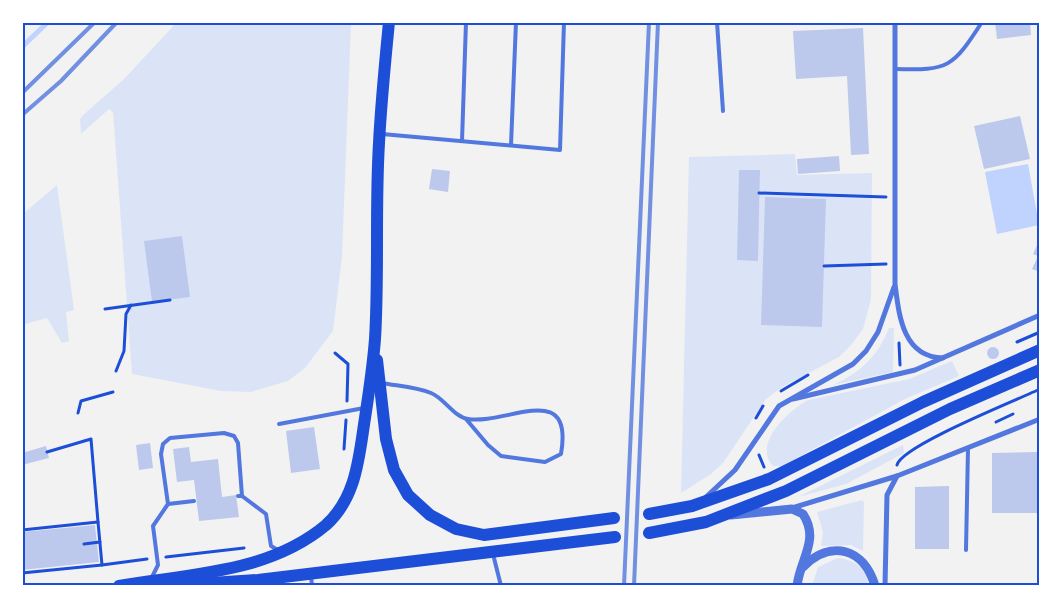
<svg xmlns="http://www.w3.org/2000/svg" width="1062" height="608" viewBox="0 0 1062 608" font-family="Commissioner,sans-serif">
<rect width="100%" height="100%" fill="#f2f2f2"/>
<!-- green -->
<g fill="#dbe4f7">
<polygon points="176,23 351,23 342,257 333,331 305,368 288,381 251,392 221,391 132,374 113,112 109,109 81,134 80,119 83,115 124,79"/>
<polygon points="795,154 797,175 872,173 871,299 863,329 852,344 839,357 782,387 766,399 723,463 711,474 681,493 689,157"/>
<polygon points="57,185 74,310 66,312 69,341 62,343 47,318 22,325 23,214"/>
<path d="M 889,328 L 894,328 L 893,372 L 833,385 C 861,372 878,356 889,328 Z"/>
<path d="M 952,361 L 959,376 L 905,399 L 782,466 L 773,466 C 752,444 789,410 808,400 L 909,379 Z"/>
<polygon points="903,445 904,453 846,484 798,497"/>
<polygon points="862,500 864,502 863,551 851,545 821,546 823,532 817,512"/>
<path d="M 838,558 C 854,560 867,568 868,585 L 812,586 L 818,567 Z"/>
</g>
<!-- water -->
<polygon fill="#bfd3fe" points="1028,164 1039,225 997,234 985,172"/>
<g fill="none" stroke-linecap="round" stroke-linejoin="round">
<!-- stream -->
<polyline stroke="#bfd3fe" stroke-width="5" points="22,47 48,22"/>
</g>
<!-- building -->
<g fill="#bdc9ec">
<polygon points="995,22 1030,22 1031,35 997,39"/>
<polygon points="863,28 869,154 851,155 847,76 796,79 793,31"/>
<polygon points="1020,116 1030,159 984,169 974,126"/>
<polygon points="839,156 840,171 798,174 797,159"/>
<polygon points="432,169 450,171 448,192 429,189"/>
<polygon points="739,170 760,170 758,261 737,260"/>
<polygon points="765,197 826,199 822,327 761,325"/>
<polygon points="182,236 190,297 152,302 144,241"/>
<polygon points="1040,239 1040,272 1032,269 1038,256 1033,254"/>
<circle cx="993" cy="353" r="6"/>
<polygon points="314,427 320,469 291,473 286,431"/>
<polygon points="150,443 153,468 139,470 136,445"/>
<polygon points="46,446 49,458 22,465 22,453"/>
<polygon points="189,447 191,462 218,459 222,497 236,495 239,517 199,521 194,480 177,482 173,449"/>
<polygon points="1037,452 1038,513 992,513 992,453"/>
<polygon points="949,486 949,549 915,549 915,487"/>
<polygon points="95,525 99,562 22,570 22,532"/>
</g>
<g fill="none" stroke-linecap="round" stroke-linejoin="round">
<!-- path -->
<g stroke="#1d4ed8" stroke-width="3">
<polyline points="759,193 886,197"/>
<polyline points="824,266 886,264"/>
<polyline points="105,309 170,300"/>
<polyline points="1017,342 1040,332"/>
<polyline points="899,343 900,365"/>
<polyline points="335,353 348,364 347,401"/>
<polyline points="116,371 124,351 126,314 131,305"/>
<polyline points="781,391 808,375"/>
<polyline points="78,413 81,401 113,392"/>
<polyline points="756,418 763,406"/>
<polyline points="996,422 1013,414"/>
<polyline points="344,449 346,420"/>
<polyline points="47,452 91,439 98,522"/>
<polyline points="759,455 764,467"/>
<path d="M 897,465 C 901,446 1017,400 1040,389"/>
<polyline points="22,530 98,522 102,565 22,573"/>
<polyline points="84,544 100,542"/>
<polyline points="166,557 244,548"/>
<polyline points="102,565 147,559"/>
</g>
<!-- service -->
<g stroke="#5277de" stroke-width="4">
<polyline points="717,22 723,111"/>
<path d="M 895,69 C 949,71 953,67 982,22"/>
<polyline points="382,134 560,150 564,22"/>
<polyline points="462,141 466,22"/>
<polyline points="511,145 516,22"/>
<path d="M 382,383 C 398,386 416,387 431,393 C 444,398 454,417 468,419 C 507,425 574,379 561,454 L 545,462 L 501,456 L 488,445 L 466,419"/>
<polyline points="279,424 364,408"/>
<polyline points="238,496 242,496 266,514 271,546 278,550"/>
<polyline points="168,504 161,454 163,444 170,438 224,433 234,436 238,443 242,496"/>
<polyline points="966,550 968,448"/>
<polyline points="493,554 501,586"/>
<polyline points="311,576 312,586"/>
<polyline points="152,577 158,565 153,526 168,504 194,501"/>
</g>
<!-- minor -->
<g stroke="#5277de" stroke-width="5">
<path d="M 895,22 L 895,284 C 899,316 903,357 943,358"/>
<polyline points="793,399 915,370 1040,315"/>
<polyline points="706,497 735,470 779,406 853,364 866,351 878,332 894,287"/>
<polyline points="792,508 897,476 1040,419"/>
<polyline points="885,586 887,495 897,476"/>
</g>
<!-- tertiary -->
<g stroke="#5277de" stroke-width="9">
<path d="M 731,515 L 792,509 L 803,514 C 820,540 800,559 797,586"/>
<path d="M 803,567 C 831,539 864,548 875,586"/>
</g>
<!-- primary -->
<g stroke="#1d4ed8" stroke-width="12">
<polyline points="377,360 386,439 394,470 408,495 430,515 456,529 484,535 614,518"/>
<polyline points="649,514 692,506 769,479 923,402 1040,350"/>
<polyline points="649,533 706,522 786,491 950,409 1040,370"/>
<path d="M 119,586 C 189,574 269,573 326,525 C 357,497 359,456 365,418 C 369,392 373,365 375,339 C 379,274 375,208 379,143 C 381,103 385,63 389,22"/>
<polyline points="166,586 258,580 615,537"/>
</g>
<!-- rail -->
<g stroke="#7290e2" stroke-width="4">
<polyline points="22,93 95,22"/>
<polyline points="22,115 61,81 117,22"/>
<polyline points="624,586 649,22"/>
<polyline points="634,586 658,22"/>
</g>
</g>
<!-- border -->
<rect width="1062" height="608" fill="none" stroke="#ffffff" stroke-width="48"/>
<rect x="24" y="24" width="1014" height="560" fill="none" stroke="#1d4ed8" stroke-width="2"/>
</svg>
